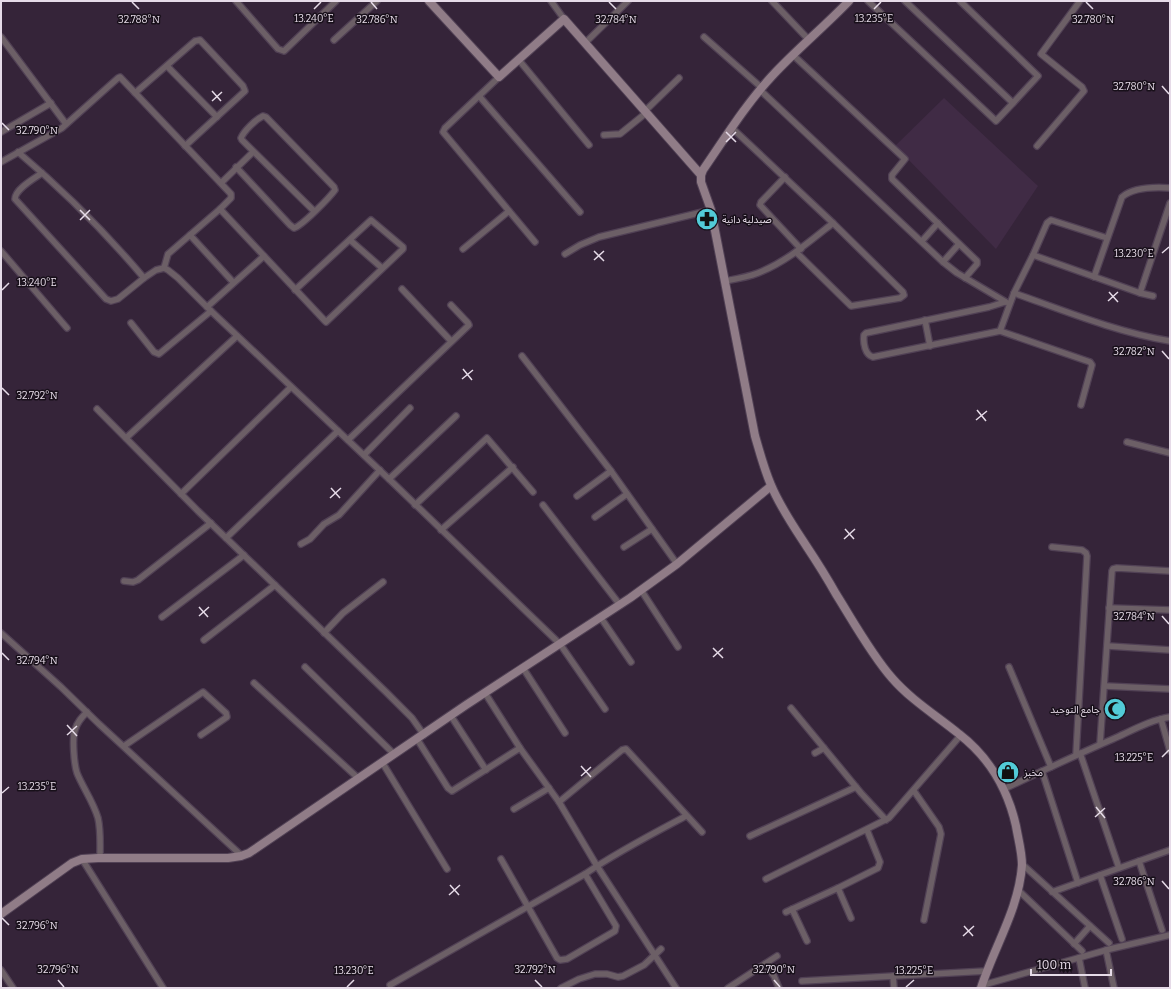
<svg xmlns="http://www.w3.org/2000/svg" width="1171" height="989" viewBox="0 0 1171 989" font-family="Bitter,'Noto Sans Arabic',serif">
<rect width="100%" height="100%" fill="#352439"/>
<!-- built -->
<polygon fill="#402b45" points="944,98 1038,186 996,249 895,146"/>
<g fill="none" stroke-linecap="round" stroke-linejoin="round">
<!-- street casing -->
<g stroke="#514155" stroke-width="8">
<g id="street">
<polyline points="236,1 278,49 284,51 336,1"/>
<polyline points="551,1 564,19"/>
<polyline points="772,1 809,40"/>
<polyline points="868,1 996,121 1013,103 905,1"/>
<polyline points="960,1 1038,76 1013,103"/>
<polyline points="1,37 66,124"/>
<polyline points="704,37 762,88"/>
<polyline points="334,40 377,1"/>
<polyline points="585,43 628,1"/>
<polyline points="793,55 905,159 892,175 892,179 977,261 977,264 965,278"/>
<polyline points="518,59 589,145"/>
<polyline points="167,66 217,117"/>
<polyline points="499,77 445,128 443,132 535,242"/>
<polyline points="760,90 943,262 957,273 1006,302"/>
<polyline points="135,93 195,41 200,40 243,86 245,91 185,146"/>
<polyline points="479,96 580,212"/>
<polyline points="645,111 679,78"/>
<polyline points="732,128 833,223"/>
<polyline points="1,132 51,103"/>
<polyline points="604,135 620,134 646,113"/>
<polyline points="1037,146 1084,91 1082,87 1041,54 1080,1"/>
<path d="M 18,152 C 63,190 106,233 144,278 L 156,270 L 164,268 L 168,270 L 178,278 L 211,311 L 389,479 L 560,644 L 605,709"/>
<polyline points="1,162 62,128 118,78 120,77 231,194 231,198 220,209"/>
<path d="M 236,167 L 290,225 L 294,228 C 302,226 330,197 335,190 L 334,187 L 266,117 L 263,116 C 255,120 244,131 241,138 L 242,140 L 314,211"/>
<path d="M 42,173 C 35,178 15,189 15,199 L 106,299 L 111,301 L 118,299 L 144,278"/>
<polyline points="785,177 761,202 760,205 801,249"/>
<polyline points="221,183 253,152"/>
<polyline points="190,235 233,282"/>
<polyline points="350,240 382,268"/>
<polyline points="922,241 938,223"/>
<polyline points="463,249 509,211"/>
<polyline points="1,251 67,328"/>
<polyline points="565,254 580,245 599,237 711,210"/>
<polyline points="1033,255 1047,223 1051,220 1107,238"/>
<polyline points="264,256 325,321 326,322 403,249 403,247 371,220 295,290"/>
<polyline points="943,262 959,244"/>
<polyline points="164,268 168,254 220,209 264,256 207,307"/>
<path d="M 1094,277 L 1122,197 C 1134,187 1155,187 1170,188"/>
<path d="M 725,281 C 736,279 748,277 758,273 C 786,262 809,242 833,223 L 903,292 L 904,295 L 900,298 L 851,306 L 796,252"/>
<polyline points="402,289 451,341"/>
<path d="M 1014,293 C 1065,311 1116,332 1170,341"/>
<polyline points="1140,293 1170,203"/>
<path d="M 1005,302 L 989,307 L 866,333 L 864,335 C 863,343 865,355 873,357 L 1000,331 L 1014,293 L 1033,255 L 1140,293 L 1153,296"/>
<polyline points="925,320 930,346"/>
<polyline points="131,323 154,352 159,354 211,311"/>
<polyline points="1000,331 1090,362 1092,365 1081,405"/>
<polyline points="522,356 611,471 677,564"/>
<polyline points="97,409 198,511 386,692 412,718 424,735"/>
<polyline points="126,438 237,336"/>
<polyline points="348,440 469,325 468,323 451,305"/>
<polyline points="1127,442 1170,453"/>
<polyline points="364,455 410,408"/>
<polyline points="389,479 456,416"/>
<polyline points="181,494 291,387"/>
<polyline points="577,496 611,471"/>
<polyline points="415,505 487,438 533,492"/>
<polyline points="543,505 620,605"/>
<polyline points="595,517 627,494"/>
<polyline points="441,530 513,467"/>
<polyline points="226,538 338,431"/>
<polyline points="301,544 310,539 324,524 339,515 380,470"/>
<polyline points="624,547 652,529"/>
<polyline points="1052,547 1082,550 1086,553 1087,556 1076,755"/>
<polyline points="124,581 133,582 138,580 211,523"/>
<polyline points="641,590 678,647"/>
<polyline points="1109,608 1170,610"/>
<polyline points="162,617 244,555"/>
<polyline points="601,618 631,662"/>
<polyline points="1,633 61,687 99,724 242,856"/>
<polyline points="324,633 343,613 383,582"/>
<polyline points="204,640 275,585"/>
<polyline points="1108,646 1170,650"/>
<polyline points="305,667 394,754"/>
<polyline points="1009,667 1051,767"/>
<polyline points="523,668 565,733"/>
<polyline points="254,683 358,778"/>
<polyline points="1105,686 1170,689"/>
<polyline points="485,693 520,748 559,802 597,866 676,988"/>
<polyline points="791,708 861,793 886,820"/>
<path d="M 87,712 C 82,717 77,722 75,730 C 72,738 74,764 77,773 C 83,788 93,801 98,818 C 101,831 100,845 100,858"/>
<polyline points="451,716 486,770"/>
<polyline points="1161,719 1170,751"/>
<polyline points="417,739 448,788 452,791 520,748"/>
<polyline points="1100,744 1112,571 1113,569 1117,568 1170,571"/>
<polyline points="124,746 203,692 226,713 227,717 201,735"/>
<polyline points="815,753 824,748"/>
<polyline points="1080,753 1119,868"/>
<polyline points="382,762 447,869"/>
<polyline points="1042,771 1078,883"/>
<path d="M 1004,789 C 1040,772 1076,755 1113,739 C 1131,731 1150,720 1170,717"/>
<polyline points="914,791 939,827 941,834 924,920"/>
<polyline points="559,802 622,750 626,749 702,832"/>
<polyline points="514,809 549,788"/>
<polyline points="750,836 856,787"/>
<polyline points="82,859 163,988"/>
<polyline points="501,859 557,958 560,960 567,959 615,931 616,926 585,874"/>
<polyline points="1139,861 1162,930"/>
<polyline points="1022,864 1109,943"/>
<polyline points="1100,875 1122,939"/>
<polyline points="766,879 889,818 961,735"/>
<polyline points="838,888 851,918"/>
<polyline points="1018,890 1082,951"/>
<polyline points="1052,892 1170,850"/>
<polyline points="792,909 807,941"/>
<polyline points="786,912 838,888 878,868 880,862 867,830"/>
<polyline points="1074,944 1090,926"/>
<polyline points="1106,950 1114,988"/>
<polyline points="1079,958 1085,988"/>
<polyline points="765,964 774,976 779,988"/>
<polyline points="1,970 13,988"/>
<polyline points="893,976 894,988"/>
<polyline points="802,981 987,971"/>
<path d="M 390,985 L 585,874 C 617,852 652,834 686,816"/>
<polyline points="983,985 1110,949 1170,935"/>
<polyline points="561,988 579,979 595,974 607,974 618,977 623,976 644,965 661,949"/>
<polyline points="728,988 777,956"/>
</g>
</g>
<!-- secondary casing -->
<g stroke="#514155" stroke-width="10">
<g id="secondary">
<polyline points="429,1 499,77 564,19 701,175"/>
<path d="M 849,1 C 824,27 796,50 772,76 C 746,104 725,138 703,170 L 701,175 L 701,182 L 711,210 L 755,436 C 760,453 764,469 771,485 C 780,507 794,527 807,547 C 817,562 827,578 836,594 C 853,621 871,654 892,678 C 911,700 937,716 959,734 C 989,757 1008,790 1016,826 C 1018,838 1022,852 1022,865 C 1019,909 994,947 981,988"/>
<polyline points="1,914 72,863 82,859 98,858 228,858 241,856 249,853 466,705 630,598 677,564 771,486"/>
</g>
</g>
<!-- street -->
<use href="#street" stroke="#6c5f66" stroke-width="5.5"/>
<!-- secondary -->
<use href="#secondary" stroke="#907c87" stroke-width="8"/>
</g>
<!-- ticks -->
<path fill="none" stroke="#e6dbe8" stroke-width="1.5" d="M 132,2 L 139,9M 371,2 L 377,9M 609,2 L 616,9M 1086,2 L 1093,9M 314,9 L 321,2M 874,9 L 881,2M 1162,86 L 1169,94M 212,91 L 221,101M 212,101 L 222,92M 2,123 L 9,130M 726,132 L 736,142M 726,142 L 736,132M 80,210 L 90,220M 80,220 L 90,210M 594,251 L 604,261M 1162,253 L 1169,247M 594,260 L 604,251M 2,290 L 9,283M 1109,292 L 1118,302M 1108,301 L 1118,292M 1162,351 L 1169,359M 463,369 L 472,380M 462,379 L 473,370M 2,388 L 9,395M 977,410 L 986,421M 976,420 L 987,411M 331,488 L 340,498M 330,498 L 341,488M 845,529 L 854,539M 844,539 L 855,529M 199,607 L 208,617M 199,616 L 209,607M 1162,616 L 1169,624M 713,648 L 723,658M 2,653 L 9,660M 713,657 L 723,648M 67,725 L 77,736M 67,735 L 77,726M 1162,757 L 1169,750M 581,766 L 591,777M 581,776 L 591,767M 2,793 L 9,787M 1096,807 L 1105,818M 1095,817 L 1105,808M 1162,881 L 1169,889M 450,885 L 459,895M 449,895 L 460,885M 2,918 L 9,925M 964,926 L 973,936M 963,936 L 974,926M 58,980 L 64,987M 535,980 L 542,987M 774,980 L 780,987M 347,987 L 354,980M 906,987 L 914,980"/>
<!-- icons -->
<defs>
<g id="pharmacy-disc" transform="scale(1.15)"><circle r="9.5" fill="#52cbd7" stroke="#18101a"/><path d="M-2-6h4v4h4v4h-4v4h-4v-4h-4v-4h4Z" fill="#111"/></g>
<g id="mosque-disc" transform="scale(1.15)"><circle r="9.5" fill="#52cbd7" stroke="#18101a"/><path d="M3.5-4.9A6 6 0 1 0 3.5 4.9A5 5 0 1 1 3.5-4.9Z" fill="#111"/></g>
<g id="shop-disc" transform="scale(1.15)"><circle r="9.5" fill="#52cbd7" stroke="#18101a"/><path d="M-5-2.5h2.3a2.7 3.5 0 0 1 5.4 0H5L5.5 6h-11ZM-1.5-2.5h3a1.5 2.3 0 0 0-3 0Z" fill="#111"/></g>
</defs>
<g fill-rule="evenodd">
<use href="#pharmacy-disc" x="707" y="219"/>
<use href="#mosque-disc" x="1115" y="709"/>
<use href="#shop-disc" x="1008" y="772"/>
</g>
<g text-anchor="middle" stroke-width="3" stroke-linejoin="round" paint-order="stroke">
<!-- poi labels -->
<g font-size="10" fill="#e6dbe8" stroke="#18101a" text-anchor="start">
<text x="722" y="223">صيدلية دانية</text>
<text x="1100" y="713" text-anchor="end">جامع التوحيد</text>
<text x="1024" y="776">مخبز</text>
</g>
</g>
<g font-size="10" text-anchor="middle" fill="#e6dbe8" stroke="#18101a" stroke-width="3" stroke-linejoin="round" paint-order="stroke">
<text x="314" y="22">13.240°E</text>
<text x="874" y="22">13.235°E</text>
<text x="1093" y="23">32.780°N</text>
<text x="139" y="23">32.788°N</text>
<text x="377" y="23">32.786°N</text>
<text x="616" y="23">32.784°N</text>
<text x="1134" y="90">32.780°N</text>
<text x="37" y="134">32.790°N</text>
<text x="1134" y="257">13.230°E</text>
<text x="37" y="286">13.240°E</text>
<text x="1134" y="355">32.782°N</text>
<text x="37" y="399">32.792°N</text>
<text x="1134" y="620">32.784°N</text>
<text x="37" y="664">32.794°N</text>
<text x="1134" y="761">13.225°E</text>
<text x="37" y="790">13.235°E</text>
<text x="1134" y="885">32.786°N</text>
<text x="37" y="929">32.796°N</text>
<text x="58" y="973">32.796°N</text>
<text x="535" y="973">32.792°N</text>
<text x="774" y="973">32.790°N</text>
<text x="354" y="974">13.230°E</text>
<text x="914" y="974">13.225°E</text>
</g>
<!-- border -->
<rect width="1171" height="989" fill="none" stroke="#e6dbe8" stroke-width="4"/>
<!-- scale -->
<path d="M1031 969v6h80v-6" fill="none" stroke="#e6dbe8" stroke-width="2"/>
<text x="1037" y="969" font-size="12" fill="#e6dbe8" stroke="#18101a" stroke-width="3" paint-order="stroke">100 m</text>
</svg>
